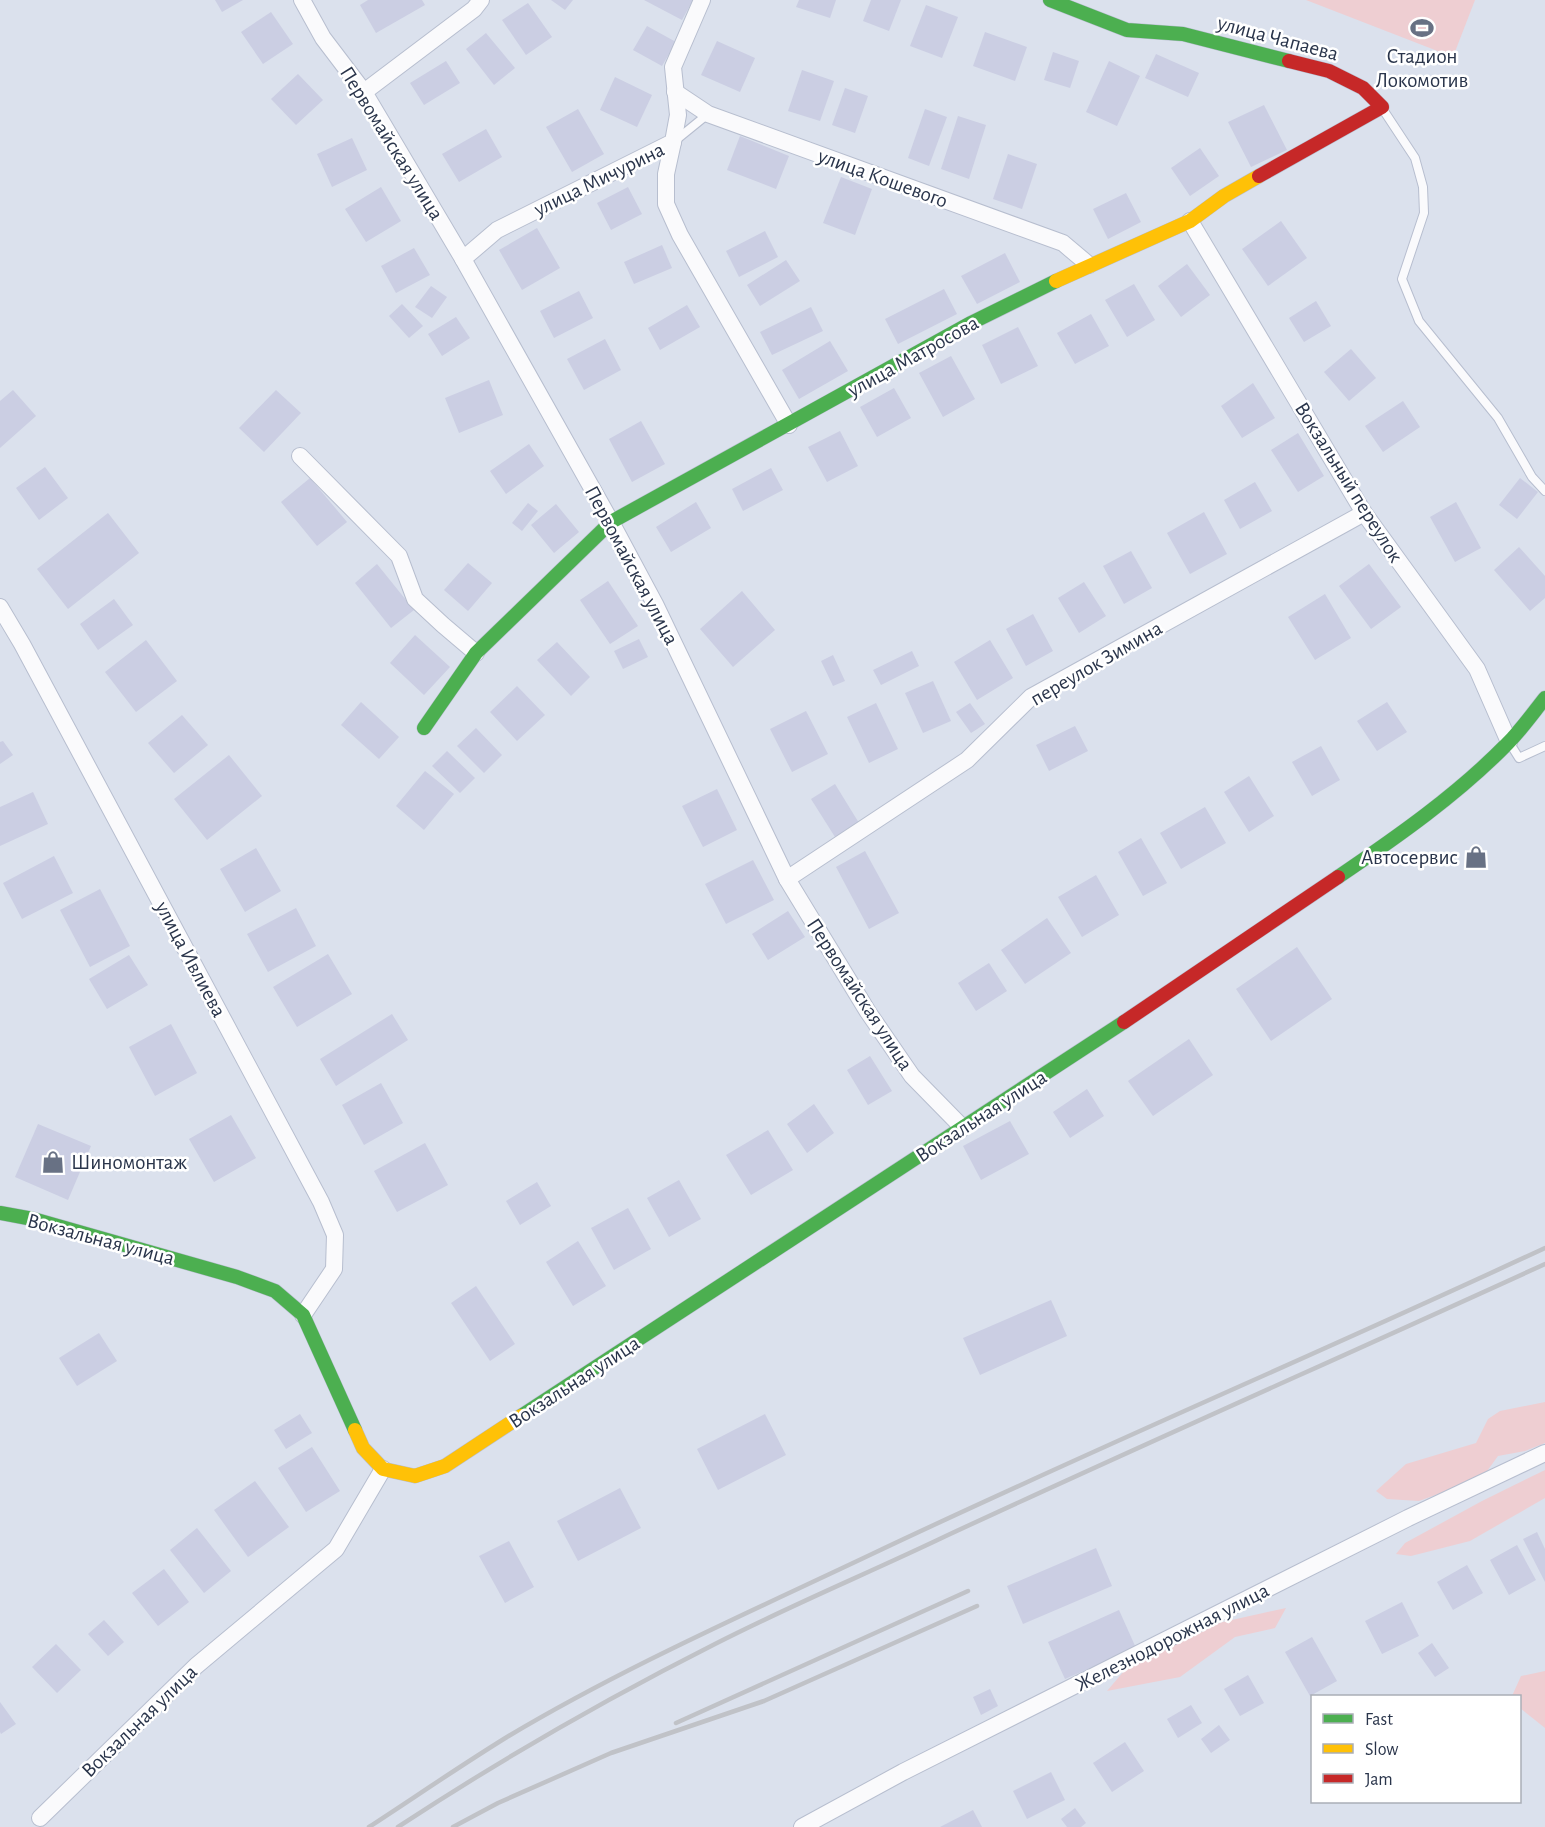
<svg xmlns="http://www.w3.org/2000/svg" width="1545" height="1827" viewBox="0 0 1545 1827" font-family="'Alegreya Sans',sans-serif">
<rect width="100%" height="100%" fill="#dbe1ed"/>
<!-- green -->
<g fill="#eeced2">
<polygon points="1306,0 1475,0 1453,57"/>
<polygon points="1545,1402 1545,1443 1525,1451 1498,1456 1482,1478 1419,1501 1387,1499 1376,1491 1406,1464 1476,1443 1488,1419 1500,1411"/>
<polygon points="1545,1470 1545,1498 1470,1541 1411,1556 1396,1554 1405,1543 1482,1501"/>
<polygon points="1286,1608 1275,1628 1235,1637 1180,1677 1107,1691 1124,1671 1196,1628"/>
<polygon points="1545,1671 1545,1728 1520,1708 1520,1696 1512,1696 1521,1676"/>
</g>
<!-- building -->
<g fill="#cbcee3">
<polygon points="215,0 243,0 222,12"/>
<polygon points="368,0 422,0 425,5 376,33 360,5"/>
<polygon points="551,0 573,0 565,10"/>
<polygon points="644,0 693,0 682,20"/>
<polygon points="799,0 836,0 830,18 796,7"/>
<polygon points="871,0 901,0 889,31 863,21"/>
<polygon points="528,3 552,37 526,55 502,20"/>
<polygon points="926,5 958,17 942,58 910,46"/>
<polygon points="271,12 293,44 263,64 241,32"/>
<polygon points="647,26 676,42 662,66 633,50"/>
<polygon points="985,32 1027,47 1015,81 973,66"/>
<polygon points="486,33 515,68 494,85 466,49"/>
<polygon points="717,41 755,58 740,92 701,75"/>
<polygon points="1053,52 1079,61 1070,88 1044,80"/>
<polygon points="1156,54 1199,73 1188,97 1145,78"/>
<polygon points="446,61 460,83 424,105 410,83"/>
<polygon points="1109,61 1140,76 1117,126 1086,112"/>
<polygon points="802,70 834,81 820,121 788,111"/>
<polygon points="298,74 323,100 296,125 271,99"/>
<polygon points="615,77 652,95 637,127 600,110"/>
<polygon points="845,88 868,96 855,133 832,125"/>
<polygon points="1264,105 1287,150 1251,167 1228,122"/>
<polygon points="578,109 604,154 572,172 546,127"/>
<polygon points="925,109 947,117 929,166 908,158"/>
<polygon points="958,116 986,125 969,179 941,169"/>
<polygon points="486,129 502,157 459,182 442,154"/>
<polygon points="740,136 789,156 776,189 727,170"/>
<polygon points="352,138 367,170 332,187 317,154"/>
<polygon points="1200,148 1219,176 1190,196 1171,168"/>
<polygon points="1008,154 1037,164 1022,209 993,199"/>
<polygon points="841,177 872,189 855,235 823,223"/>
<polygon points="381,187 401,221 366,242 345,209"/>
<polygon points="628,187 642,214 611,230 597,203"/>
<polygon points="1126,193 1141,222 1108,239 1093,209"/>
<polygon points="1281,221 1307,258 1268,286 1242,249"/>
<polygon points="537,228 560,268 522,290 499,250"/>
<polygon points="765,231 778,257 739,277 726,251"/>
<polygon points="662,245 672,268 634,284 624,262"/>
<polygon points="414,248 430,275 396,293 381,266"/>
<polygon points="1005,253 1020,282 977,304 961,276"/>
<polygon points="786,260 800,281 760,306 747,285"/>
<polygon points="1187,264 1210,295 1181,317 1158,286"/>
<polygon points="1134,284 1155,320 1127,337 1105,300"/>
<polygon points="431,286 447,297 432,318 415,307"/>
<polygon points="944,289 957,314 898,344 885,319"/>
<polygon points="579,291 593,318 554,338 540,311"/>
<polygon points="1316,301 1331,326 1304,342 1289,318"/>
<polygon points="402,304 423,326 409,338 389,316"/>
<polygon points="687,305 700,327 660,350 648,328"/>
<polygon points="811,307 823,331 772,355 760,332"/>
<polygon points="1091,314 1109,346 1075,364 1057,333"/>
<polygon points="456,317 470,338 442,356 428,334"/>
<polygon points="1018,327 1038,366 1001,384 982,345"/>
<polygon points="605,339 621,370 584,390 567,359"/>
<polygon points="830,341 848,371 799,399 782,370"/>
<polygon points="1351,349 1376,378 1349,401 1324,372"/>
<polygon points="951,356 975,399 943,417 919,373"/>
<polygon points="489,380 503,415 459,433 445,398"/>
<polygon points="1253,383 1275,418 1242,438 1221,406"/>
<polygon points="894,388 911,418 877,437 860,407"/>
<polygon points="13,390 36,416 0,448 0,401"/>
<polygon points="276,390 301,413 264,452 239,428"/>
<polygon points="1403,401 1420,427 1383,452 1365,426"/>
<polygon points="641,421 665,464 632,482 609,439"/>
<polygon points="840,431 858,466 827,482 808,447"/>
<polygon points="1298,433 1324,476 1298,492 1271,450"/>
<polygon points="529,444 544,466 506,494 490,471"/>
<polygon points="45,467 68,498 39,520 16,488"/>
<polygon points="771,468 783,490 743,511 732,489"/>
<polygon points="310,478 347,522 317,546 281,502"/>
<polygon points="1520,478 1538,492 1517,519 1499,505"/>
<polygon points="1255,482 1272,511 1240,529 1224,500"/>
<polygon points="696,502 711,528 671,552 656,527"/>
<polygon points="1456,502 1481,548 1455,562 1430,517"/>
<polygon points="528,503 538,511 522,531 512,523"/>
<polygon points="556,504 579,532 554,553 531,525"/>
<polygon points="1204,512 1227,554 1190,574 1167,533"/>
<polygon points="108,513 139,553 68,609 37,569"/>
<polygon points="1519,547 1545,576 1545,598 1530,611 1494,570"/>
<polygon points="1131,551 1152,588 1124,604 1103,566"/>
<polygon points="468,563 492,583 468,611 444,590"/>
<polygon points="377,564 414,610 391,628 355,583"/>
<polygon points="1369,564 1401,607 1371,629 1339,586"/>
<polygon points="608,581 638,626 610,644 580,600"/>
<polygon points="1084,582 1106,616 1079,633 1058,598"/>
<polygon points="742,591 775,630 733,667 700,629"/>
<polygon points="1325,594 1351,638 1315,660 1288,617"/>
<polygon points="114,599 133,625 98,650 80,624"/>
<polygon points="1033,614 1053,651 1026,666 1006,629"/>
<polygon points="415,635 450,667 424,695 390,663"/>
<polygon points="639,639 648,657 623,669 614,651"/>
<polygon points="146,640 177,681 136,712 105,672"/>
<polygon points="990,640 1013,678 977,700 954,662"/>
<polygon points="557,642 590,677 571,696 537,660"/>
<polygon points="912,651 919,666 881,685 873,670"/>
<polygon points="833,655 845,681 833,686 821,661"/>
<polygon points="933,681 951,721 923,733 905,693"/>
<polygon points="517,686 545,715 517,741 490,712"/>
<polygon points="361,702 399,737 379,759 341,725"/>
<polygon points="1387,702 1407,732 1377,751 1357,721"/>
<polygon points="876,703 898,749 869,763 847,717"/>
<polygon points="970,703 985,724 971,733 956,712"/>
<polygon points="806,711 828,754 792,772 770,729"/>
<polygon points="182,715 208,745 174,773 148,743"/>
<polygon points="1075,726 1088,751 1049,771 1036,745"/>
<polygon points="476,728 502,755 484,773 457,746"/>
<polygon points="3,741 13,755 0,764 0,742"/>
<polygon points="1321,746 1340,780 1312,796 1292,762"/>
<polygon points="447,751 475,778 460,793 432,766"/>
<polygon points="229,755 262,796 207,840 174,799"/>
<polygon points="425,771 454,794 424,830 396,806"/>
<polygon points="1249,776 1274,816 1249,832 1224,792"/>
<polygon points="835,784 859,823 835,837 811,799"/>
<polygon points="717,789 737,830 703,847 682,806"/>
<polygon points="33,792 48,824 0,846 0,807"/>
<polygon points="1205,807 1226,843 1181,869 1160,833"/>
<polygon points="1141,838 1167,883 1143,896 1118,852"/>
<polygon points="256,848 281,891 245,912 220,869"/>
<polygon points="865,851 899,913 869,929 836,867"/>
<polygon points="54,856 73,893 22,919 3,883"/>
<polygon points="753,860 774,900 726,924 705,884"/>
<polygon points="1096,875 1119,915 1082,937 1058,897"/>
<polygon points="100,889 130,946 90,967 60,910"/>
<polygon points="296,908 316,946 268,972 247,934"/>
<polygon points="788,911 805,937 768,960 752,934"/>
<polygon points="1047,918 1071,953 1025,984 1001,950"/>
<polygon points="1297,947 1332,999 1271,1041 1236,989"/>
<polygon points="328,954 352,994 297,1027 273,987"/>
<polygon points="129,955 148,985 107,1009 89,979"/>
<polygon points="989,963 1007,991 976,1011 958,983"/>
<polygon points="392,1014 408,1040 336,1086 320,1059"/>
<polygon points="171,1024 197,1073 155,1096 129,1047"/>
<polygon points="1189,1039 1213,1075 1153,1116 1128,1081"/>
<polygon points="870,1056 892,1091 868,1105 847,1070"/>
<polygon points="381,1083 403,1123 364,1145 342,1105"/>
<polygon points="1087,1089 1104,1116 1070,1138 1053,1112"/>
<polygon points="814,1104 834,1133 807,1153 787,1124"/>
<polygon points="231,1115 256,1158 214,1182 189,1139"/>
<polygon points="1010,1121 1029,1154 981,1180 963,1146"/>
<polygon points="38,1124 91,1146 68,1200 15,1177"/>
<polygon points="768,1130 793,1170 751,1195 726,1155"/>
<polygon points="425,1143 448,1185 397,1212 374,1171"/>
<polygon points="679,1180 701,1219 669,1237 647,1198"/>
<polygon points="537,1182 551,1206 520,1225 506,1201"/>
<polygon points="628,1208 651,1249 614,1270 591,1228"/>
<polygon points="578,1241 606,1286 573,1306 546,1262"/>
<polygon points="476,1286 515,1344 490,1361 451,1303"/>
<polygon points="1051,1300 1067,1336 980,1375 963,1338"/>
<polygon points="99,1333 117,1361 77,1386 59,1358"/>
<polygon points="300,1414 312,1433 286,1449 274,1430"/>
<polygon points="765,1414 786,1455 718,1490 697,1449"/>
<polygon points="312,1447 340,1491 306,1512 278,1468"/>
<polygon points="255,1481 289,1527 248,1557 214,1510"/>
<polygon points="620,1488 641,1528 578,1561 557,1521"/>
<polygon points="197,1528 231,1571 204,1593 170,1550"/>
<polygon points="1537,1532 1545,1549 1545,1582 1523,1539"/>
<polygon points="509,1541 534,1587 505,1603 479,1556"/>
<polygon points="1517,1545 1536,1580 1509,1595 1490,1560"/>
<polygon points="1096,1548 1112,1586 1023,1624 1007,1586"/>
<polygon points="1467,1565 1483,1593 1453,1610 1437,1582"/>
<polygon points="164,1569 189,1602 158,1626 132,1593"/>
<polygon points="1402,1602 1419,1636 1382,1654 1365,1621"/>
<polygon points="1119,1610 1136,1648 1065,1679 1048,1642"/>
<polygon points="104,1620 124,1642 108,1656 88,1634"/>
<polygon points="1312,1637 1337,1681 1310,1696 1285,1652"/>
<polygon points="1432,1643 1449,1668 1435,1677 1418,1653"/>
<polygon points="56,1644 81,1670 57,1693 32,1667"/>
<polygon points="1248,1675 1264,1703 1240,1716 1224,1689"/>
<polygon points="990,1689 998,1706 981,1715 973,1697"/>
<polygon points="0,1702 16,1724 1,1734 0,1732"/>
<polygon points="1191,1705 1202,1723 1178,1738 1167,1719"/>
<polygon points="1219,1725 1230,1740 1211,1753 1201,1739"/>
<polygon points="1125,1742 1144,1771 1112,1792 1093,1763"/>
<polygon points="1051,1772 1065,1800 1027,1819 1013,1791"/>
<polygon points="1075,1808 1086,1823 1081,1827 1067,1827 1061,1819"/>
<polygon points="973,1810 982,1827 940,1827"/>
</g>
<g fill="none" stroke-linecap="round" stroke-linejoin="round">
<!-- lane casing -->
<g stroke="#b7becf" stroke-width="10">
<g id="lane">
<polyline points="1382,108 1415,158 1423,187 1424,213 1402,279 1419,321 1498,418 1532,477 1545,491"/>
<polyline points="676,140 708,114"/>
<polyline points="1509,742 1519,758 1545,746"/>
</g>
</g>
<!-- street casing -->
<g stroke="#b7becf" stroke-width="18">
<g id="street">
<polyline points="302,0 323,38 364,92 463,259 611,522 655,604 787,879 868,1012 912,1076 963,1128"/>
<polyline points="364,92 474,9 481,0"/>
<polyline points="675,92 708,114 1063,243 1089,265"/>
<polyline points="673,142 666,174 666,204 680,235 789,425"/>
<polyline points="1190,221 1364,513 1477,669 1509,742"/>
<polyline points="463,259 497,230 673,142 678,115 673,67 702,0"/>
<polyline points="300,456 399,556 415,599 443,625 476,653"/>
<polyline points="0,607 22,644 321,1202 335,1235 334,1269 303,1315"/>
<polyline points="787,879 967,760 1031,697 1364,513"/>
<polyline points="40,1818 196,1666 336,1549 383,1469"/>
<polyline points="802,1827 903,1772 1408,1518 1545,1453"/>
</g>
</g>
<!-- fast casing -->
<g stroke="#b7becf" stroke-width="15">
<g id="fast">
<polyline points="1050,0 1127,30 1183,34 1289,61"/>
<polyline points="424,728 476,653 611,522 971,323 1056,281"/>
<path d="M 1338,877 C 1397,837 1457,795 1507,744 C 1521,730 1533,713 1545,698"/>
<polyline points="0,1213 33,1219 237,1277 275,1291 303,1315 355,1430"/>
<polyline points="521,1416 1124,1022"/>
</g>
</g>
<!-- slow casing -->
<g stroke="#b7becf" stroke-width="15">
<g id="slow">
<polyline points="1056,281 1190,221 1224,196 1259,176"/>
<polyline points="355,1430 363,1448 383,1469 415,1476 445,1466 521,1416"/>
</g>
</g>
<!-- jam casing -->
<g stroke="#b7becf" stroke-width="15">
<g id="jam">
<polyline points="1259,176 1382,107 1363,88 1329,71 1289,61"/>
<polyline points="1124,1022 1338,877"/>
</g>
</g>
<!-- lane -->
<use href="#lane" stroke="#fafafc" stroke-width="8"/>
<!-- street -->
<use href="#street" stroke="#fafafc" stroke-width="16"/>
<!-- fast -->
<use href="#fast" stroke="#4caf50" stroke-width="14"/>
<!-- slow -->
<use href="#slow" stroke="#ffc107" stroke-width="14"/>
<!-- jam -->
<use href="#jam" stroke="#c62828" stroke-width="14"/>
<!-- rail -->
<g stroke="#c0c2c7" stroke-width="4.5">
<polyline points="676,1723 968,1591"/>
<path d="M 369,1827 C 415,1797 460,1766 507,1737 C 624,1667 750,1612 872,1554 C 1095,1448 1322,1352 1545,1248"/>
<path d="M 398,1827 C 500,1760 606,1699 715,1644 C 791,1605 871,1572 948,1535 C 1146,1443 1346,1355 1545,1264"/>
<polyline points="453,1827 498,1803 611,1753 764,1701 977,1606"/>
</g>
</g>
<!-- icons -->
<defs>
<g id="stadium-bare" transform="scale(1.8)"><path d="M0-5a6.5 5 0 1 0 0 10a6.5 5 0 1 0 0-10ZM-3.5-1.8h7v3.6h-7Z" fill="#687184" stroke="#fff" stroke-width="2.5" paint-order="stroke"/></g>
<g id="shop-bare" transform="scale(1.8)"><path d="M-5-2.5h2.3a2.7 3.5 0 0 1 5.4 0H5L5.5 6h-11ZM-1.5-2.5h3a1.5 2.3 0 0 0-3 0Z" fill="#687184" stroke="#fff" stroke-width="2.5" paint-order="stroke"/></g>
</defs>
<g fill-rule="evenodd">
<use href="#stadium-bare" x="1422" y="28"/>
<use href="#shop-bare" x="1476" y="857"/>
<use href="#shop-bare" x="53" y="1162"/>
</g>
<g text-anchor="middle" stroke-width="5" stroke-linejoin="round" paint-order="stroke">
<!-- street labels -->
<g font-size="21" fill="#2a354b" stroke="#fff">
<text transform="translate(1278 38) rotate(15)" y="7">улица Чапаева</text>
<text transform="translate(392 143) rotate(58)" y="7">Первомайская улица</text>
<text transform="translate(883 178) rotate(20)" y="7">улица Кошевого</text>
<text transform="translate(599 179) rotate(-26)" y="7">улица Мичурина</text>
<text transform="translate(913 356) rotate(-29)" y="7">улица Матросова</text>
<text transform="translate(1349 482) rotate(58)" y="7">Вокзальный переулок</text>
<text transform="translate(632 565) rotate(62)" y="7">Первомайская улица</text>
<text transform="translate(1096 663) rotate(-30)" y="7">переулок Зимина</text>
<text transform="translate(191 959) rotate(62)" y="7">улица Ивлиева</text>
<text transform="translate(860 994) rotate(57)" y="7">Первомайская улица</text>
<text transform="translate(981 1116) rotate(-33)" y="7">Вокзальная улица</text>
<text transform="translate(101 1239) rotate(15)" y="7">Вокзальная улица</text>
<text transform="translate(574 1382) rotate(-33)" y="7">Вокзальная улица</text>
<text transform="translate(1172 1637) rotate(-27)" y="7">Железнодорожная улица</text>
<text transform="translate(139 1721) rotate(-44)" y="7">Вокзальная улица</text>
</g>
<!-- poi labels -->
<g font-size="21" fill="#2a354b" stroke="#fff">
<text x="1422" y="63">Стадион<tspan x="1422" dy="24">Локомотив</tspan></text>
<text x="1458" y="864" text-anchor="end">Автосервис</text>
<text x="71" y="1169" text-anchor="start">Шиномонтаж</text>
</g>
</g>
<!-- legend -->
<rect x="1311" y="1695" width="210" height="108" fill="#ffffff" stroke="#aaaeb7" stroke-width="1.5"/>
<rect x="1323" y="1714" width="30" height="9" fill="#4caf50" stroke="#aaaeb7" stroke-width="1.5"/>
<text x="1365" y="1725" font-size="18" fill="#2a354b">Fast</text>
<rect x="1323" y="1744" width="30" height="9" fill="#ffc107" stroke="#aaaeb7" stroke-width="1.5"/>
<text x="1365" y="1755" font-size="18" fill="#2a354b">Slow</text>
<rect x="1323" y="1774" width="30" height="9" fill="#c62828" stroke="#aaaeb7" stroke-width="1.5"/>
<text x="1365" y="1785" font-size="18" fill="#2a354b">Jam</text>
</svg>
